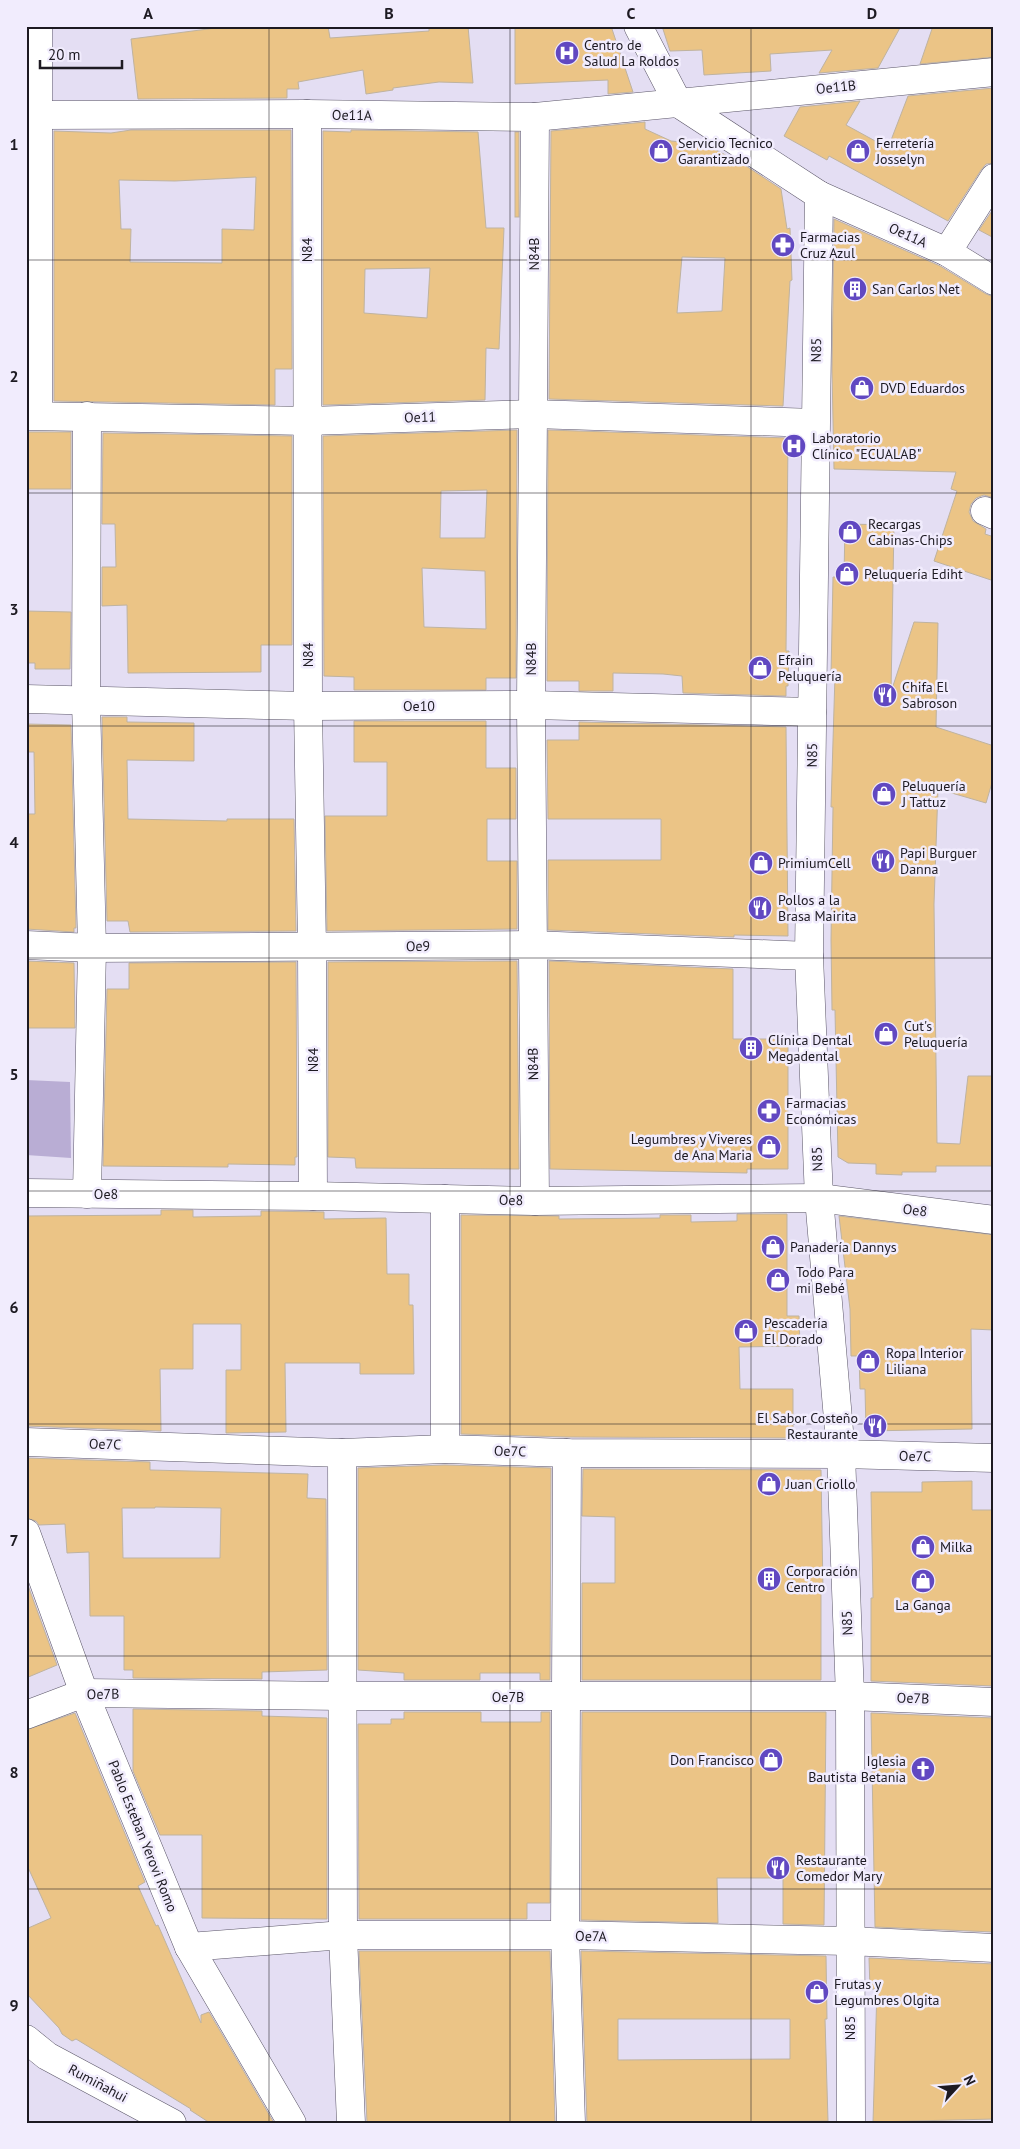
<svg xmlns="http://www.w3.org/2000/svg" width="1020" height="2149" viewBox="0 0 1020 2149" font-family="'PT Sans',sans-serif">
<rect width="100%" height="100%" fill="#e4def3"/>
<!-- green -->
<polygon fill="#b9add4" points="26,1080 70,1082 71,1158 26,1155"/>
<!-- building -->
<g fill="#ebc486" stroke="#bfb3a0" fill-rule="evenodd">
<polygon points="231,26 328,26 330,38 429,31 429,26 468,26 473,83 439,82 393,88 393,90 366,94 363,70 298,82 299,89 287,89 287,98 138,99 131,39"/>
<polygon points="515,26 611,26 633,92 608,94 608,80 515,84"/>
<polygon points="662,26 901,26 878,68 819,73 832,50 770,54 771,71 704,75 702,50 670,51"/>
<polygon points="933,26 994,26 994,57 920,64"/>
<polygon points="994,88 994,163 986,164 981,170 948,221 829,156 827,160 784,136 800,107 860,101 846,125 888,148 908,96"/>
<path d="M 645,122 L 645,129 L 671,141 L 714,145 L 714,149 L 743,164 L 781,189 L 787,229 L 790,228 L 792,280 L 790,281 L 783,406 L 549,399 L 551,131 ZM 682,257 L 725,258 L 722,311 L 677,313 Z"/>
<path d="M 131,130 L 291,130 L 292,369 L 275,369 L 275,405 L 54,401 L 54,131 L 111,133 ZM 256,177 L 254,230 L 222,229 L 222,263 L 130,262 L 131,229 L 121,229 L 119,180 L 175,181 Z"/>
<path d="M 351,130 L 478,132 L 486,228 L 504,228 L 499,349 L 486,348 L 485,400 L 323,405 L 323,131 L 351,132 ZM 430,268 L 427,318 L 364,313 L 365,269 Z"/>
<rect x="515" y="132" width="4" height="85"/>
<polygon points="994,208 994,238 979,230"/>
<polygon points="834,219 940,266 986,294 994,297 994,498 984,495 976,498 971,504 969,512 973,521 986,529 985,534 994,537 994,581 934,561 957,491 951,489 956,472 834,469 832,371"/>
<path d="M 517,430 L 516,678 L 486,678 L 486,690 L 354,690 L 354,677 L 324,676 L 323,436 ZM 487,490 L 485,538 L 440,538 L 441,491 ZM 422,568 L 485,571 L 486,629 L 424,627 Z"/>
<polygon points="548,430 788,438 786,651 789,651 788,686 786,686 786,696 683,693 682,676 663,674 613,673 613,691 579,691 579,681 547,681"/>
<rect x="26" y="432" width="45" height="57"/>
<polygon points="103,433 292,436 292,645 261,645 261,672 128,673 127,605 102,606 102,567 116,567 115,524 102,524"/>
<polygon points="845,524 894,525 891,692 914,622 938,623 936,727 994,746 994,776 986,803 938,789 934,904 937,1143 960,1144 968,1076 994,1076 994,1166 936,1166 936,1172 902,1172 902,1175 876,1174 876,1164 848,1163 838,1157 835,1010 832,1010 831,940 833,807 831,807 835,675 831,675 833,577 844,577"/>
<polygon points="26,611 71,612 70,669 35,669 35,663 26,663"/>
<polygon points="102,717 127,717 127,722 194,723 194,761 127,760 128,819 227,821 227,819 294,819 296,931 130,932 128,921 107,921"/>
<polygon points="354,721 486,721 486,768 516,768 516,819 487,819 487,861 517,861 517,929 327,931 325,816 387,816 387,762 354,762"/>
<polygon points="579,722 786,727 788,936 734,935 734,937 548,930 548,860 661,860 661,819 548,819 547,740 579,740"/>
<polygon points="26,724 71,725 76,928 74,928 74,932 26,929 26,814 35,814 34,752 26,752"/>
<polygon points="26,961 74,963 75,1028 26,1028"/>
<polygon points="517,961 519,1169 356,1168 355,1158 328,1157 328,962"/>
<polygon points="549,961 733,969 733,1039 788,1039 788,1169 747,1169 747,1173 550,1169"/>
<polygon points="296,962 297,1157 295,1157 295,1165 228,1164 228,1167 103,1166 107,989 129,989 129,963"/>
<polygon points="161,1210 193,1210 193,1217 261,1216 261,1211 324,1212 324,1219 386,1218 387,1274 409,1274 409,1305 413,1305 414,1374 360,1374 360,1363 285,1363 286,1432 226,1433 226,1370 241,1370 241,1324 193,1324 193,1369 160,1369 161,1431 26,1426 26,1216 161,1215"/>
<polygon points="737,1214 787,1214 787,1316 799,1316 800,1346 739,1347 740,1389 793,1389 793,1438 567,1437 461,1434 461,1215 559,1216 559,1219 660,1218 660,1215 691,1215 691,1222 737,1221"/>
<polygon points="839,1216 994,1235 994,1330 971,1329 972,1429 866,1431 865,1389 860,1389 859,1356 851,1356 850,1309"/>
<path d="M 26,1458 L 150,1462 L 150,1470 L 308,1474 L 307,1498 L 326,1499 L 327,1670 L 262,1672 L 262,1679 L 133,1678 L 133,1670 L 124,1670 L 124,1616 L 90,1616 L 89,1552 L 67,1553 L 65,1524 L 39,1525 L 36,1521 L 26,1518 ZM 155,1507 L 221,1508 L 220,1558 L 123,1558 L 122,1508 L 155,1508 Z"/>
<polygon points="445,1465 551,1468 550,1680 540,1680 540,1673 480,1673 480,1680 404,1680 404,1673 358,1670 358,1468"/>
<polygon points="583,1469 821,1470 823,1592 821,1592 821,1680 582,1680 582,1583 615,1583 615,1517 582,1516"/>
<polygon points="972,1481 972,1510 994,1510 994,1686 871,1681 871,1598 873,1598 871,1492 922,1492 922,1482"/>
<polygon points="26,1580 57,1665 26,1678"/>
<polygon points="133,1709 262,1711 262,1716 327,1718 327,1919 202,1918 202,1835 160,1835 133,1771"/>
<polygon points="404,1712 481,1712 481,1722 541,1722 541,1712 550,1712 550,1903 527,1903 527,1919 359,1919 358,1724 391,1724 391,1719 404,1719"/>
<polygon points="582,1712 826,1712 824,1925 783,1924 783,1878 717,1878 718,1923 581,1920"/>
<polygon points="75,1713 145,1882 138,1886 156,1926 158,1925 201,2023 201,2015 209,2012 274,2123 210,2123 190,2110 191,2109 76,2039 72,2041 62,2034 59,2028 26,1993 26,1929 51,1918 26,1863 26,1730"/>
<polygon points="871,1713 994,1718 994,1932 875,1927"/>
<polygon points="359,1951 550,1951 555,2123 367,2122"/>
<path d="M 581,1951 L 826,1956 L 827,2019 L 825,2019 L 828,2121 L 587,2123 ZM 618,2019 L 790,2019 L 790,2059 L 618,2060 Z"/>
<polygon points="869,1958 994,1964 994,2119 873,2122 877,1989 870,1989"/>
</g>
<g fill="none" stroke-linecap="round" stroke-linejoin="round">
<!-- minor casing -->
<g stroke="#5b5668" stroke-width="29">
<g id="minor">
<polyline points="307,114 308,706 312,947 313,1196"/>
<polyline points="26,116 40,115 307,114 535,117 994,72"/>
<polyline points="535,117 531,705 535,1201"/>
<polyline points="819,195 947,252 994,281"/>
<polyline points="947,252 994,178"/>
<polyline points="38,415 38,26"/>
<polyline points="26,416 308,421 533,414 815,423"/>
<polyline points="985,511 994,515"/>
<polyline points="26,699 308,706 531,705 812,712"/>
<polyline points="26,945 92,948 532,945 809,956"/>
<polyline points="26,1193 313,1196 535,1201 819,1198 994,1220"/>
<polyline points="87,1194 92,948 86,700 87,416"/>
<polyline points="445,1199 445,1449"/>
<polyline points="26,1442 342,1453 445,1449 567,1453 841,1454 994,1458"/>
<polyline points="342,1453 343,1935 351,2123"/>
<polyline points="567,1453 565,1935 571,2123"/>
<polyline points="26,1533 84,1693 189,1947 292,2123"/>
<polyline points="26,1715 84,1693 343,1696 850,1696 994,1702"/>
<polyline points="189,1947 343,1935 565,1935 849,1941 994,1948"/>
<polyline points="26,2039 47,2056 172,2123"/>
</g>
</g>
<!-- major casing -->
<g stroke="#5b5668" stroke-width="29">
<polyline id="major" points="638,26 678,103 819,195 809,956 819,1198 841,1454 850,1696 851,2123"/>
</g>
<!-- minor -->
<use href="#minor" stroke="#fff" stroke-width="28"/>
<!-- major -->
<use href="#major" stroke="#fff" stroke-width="28"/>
</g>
<!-- grid -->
<path fill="none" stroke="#1d1a22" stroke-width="1" stroke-opacity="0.55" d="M 269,26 L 269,2123M 510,26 L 510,2123M 751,26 L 751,2123M 26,260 L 994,260M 26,493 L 994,493M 26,726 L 994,726M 26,958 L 994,958M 26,1191 L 994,1191M 26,1424 L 994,1424M 26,1656 L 994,1656M 26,1889 L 994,1889"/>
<!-- icons -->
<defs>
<g id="hospital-disc" transform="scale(1.25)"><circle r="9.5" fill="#6148c1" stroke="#f1ecfd"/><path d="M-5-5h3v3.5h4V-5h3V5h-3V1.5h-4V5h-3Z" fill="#fff"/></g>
<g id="shop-disc" transform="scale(1.25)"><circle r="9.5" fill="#6148c1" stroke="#f1ecfd"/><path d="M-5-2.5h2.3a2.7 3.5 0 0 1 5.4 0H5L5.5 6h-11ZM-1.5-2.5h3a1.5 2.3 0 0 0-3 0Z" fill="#fff"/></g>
<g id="pharmacy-disc" transform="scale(1.25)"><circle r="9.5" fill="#6148c1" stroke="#f1ecfd"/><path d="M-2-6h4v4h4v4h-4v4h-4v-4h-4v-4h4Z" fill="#fff"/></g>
<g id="building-disc" transform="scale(1.25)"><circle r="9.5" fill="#6148c1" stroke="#f1ecfd"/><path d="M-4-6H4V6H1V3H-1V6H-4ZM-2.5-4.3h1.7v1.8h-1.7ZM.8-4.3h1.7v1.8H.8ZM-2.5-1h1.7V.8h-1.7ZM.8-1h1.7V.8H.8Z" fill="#fff"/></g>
<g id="restaurant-disc" transform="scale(1.25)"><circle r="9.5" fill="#6148c1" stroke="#f1ecfd"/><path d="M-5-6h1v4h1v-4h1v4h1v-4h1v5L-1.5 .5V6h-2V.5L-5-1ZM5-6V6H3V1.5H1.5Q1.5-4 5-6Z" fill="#fff"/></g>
<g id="church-disc" transform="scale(1.25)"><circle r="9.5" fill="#6148c1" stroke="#f1ecfd"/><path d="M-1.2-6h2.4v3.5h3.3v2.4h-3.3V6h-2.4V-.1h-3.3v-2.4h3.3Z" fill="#fff"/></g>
</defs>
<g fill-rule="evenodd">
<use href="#hospital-disc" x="567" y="53"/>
<use href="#shop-disc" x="661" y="151"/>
<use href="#shop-disc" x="858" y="151"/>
<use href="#pharmacy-disc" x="783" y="245"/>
<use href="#building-disc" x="855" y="289"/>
<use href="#shop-disc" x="862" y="388"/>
<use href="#hospital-disc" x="794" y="446"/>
<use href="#shop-disc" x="850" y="532"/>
<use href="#shop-disc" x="847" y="574"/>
<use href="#shop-disc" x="760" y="668"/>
<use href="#restaurant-disc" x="885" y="695"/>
<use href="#shop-disc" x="884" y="794"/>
<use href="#restaurant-disc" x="883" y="861"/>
<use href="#shop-disc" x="761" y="863"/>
<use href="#restaurant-disc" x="760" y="908"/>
<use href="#shop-disc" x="886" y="1034"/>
<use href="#building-disc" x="751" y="1048"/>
<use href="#pharmacy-disc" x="769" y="1111"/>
<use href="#shop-disc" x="769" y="1147"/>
<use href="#shop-disc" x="773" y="1247"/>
<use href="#shop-disc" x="778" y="1280"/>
<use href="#shop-disc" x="746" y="1331"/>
<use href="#shop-disc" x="868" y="1361"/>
<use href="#restaurant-disc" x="875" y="1426"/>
<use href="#shop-disc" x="769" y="1484"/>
<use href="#shop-disc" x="923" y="1547"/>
<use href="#building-disc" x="769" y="1579"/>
<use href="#shop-disc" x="923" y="1581"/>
<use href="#shop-disc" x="771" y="1760"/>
<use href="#church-disc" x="923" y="1769"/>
<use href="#restaurant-disc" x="778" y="1868"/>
<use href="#shop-disc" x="817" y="1992"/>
</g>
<g text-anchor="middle" stroke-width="5" stroke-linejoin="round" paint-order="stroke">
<!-- poi labels -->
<g font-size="14" fill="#1d1a22" stroke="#f1ecfd" text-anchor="start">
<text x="584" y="50">Centro de<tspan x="584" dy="16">Salud La Roldos</tspan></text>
<text x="678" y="148">Servicio Tecnico<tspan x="678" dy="16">Garantizado</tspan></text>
<text x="876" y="148">Ferretería<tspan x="876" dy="16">Josselyn</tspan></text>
<text x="800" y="242">Farmacias<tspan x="800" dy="16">Cruz Azul</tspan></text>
<text x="872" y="294">San Carlos Net</text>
<text x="880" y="393">DVD Eduardos</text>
<text x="812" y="443">Laboratorio<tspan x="812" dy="16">Clínico "ECUALAB"</tspan></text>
<text x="868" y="529">Recargas<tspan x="868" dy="16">Cabinas-Chips</tspan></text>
<text x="864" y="579">Peluquería Ediht</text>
<text x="778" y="665">Efrain<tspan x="778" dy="16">Peluquería</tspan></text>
<text x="902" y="692">Chifa El<tspan x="902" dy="16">Sabroson</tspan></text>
<text x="902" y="791">Peluquería<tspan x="902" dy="16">J Tattuz</tspan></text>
<text x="900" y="858">Papi Burguer<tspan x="900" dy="16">Danna</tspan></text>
<text x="778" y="868">PrimiumCell</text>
<text x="778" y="905">Pollos a la<tspan x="778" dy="16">Brasa Mairita</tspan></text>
<text x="904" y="1031">Cut's<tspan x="904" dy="16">Peluquería</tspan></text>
<text x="768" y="1045">Clínica Dental<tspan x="768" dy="16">Megadental</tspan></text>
<text x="786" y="1108">Farmacias<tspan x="786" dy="16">Económicas</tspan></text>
<text x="752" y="1144" text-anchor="end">Legumbres y Viveres<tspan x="752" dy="16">de Ana Maria</tspan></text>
<text x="790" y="1252">Panadería Dannys</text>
<text x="796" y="1277">Todo Para<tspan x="796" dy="16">mi Bebé</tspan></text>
<text x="764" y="1328">Pescadería<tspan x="764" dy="16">El Dorado</tspan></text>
<text x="886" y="1358">Ropa Interior<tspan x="886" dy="16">Liliana</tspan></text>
<text x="858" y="1423" text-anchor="end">El Sabor Costeño<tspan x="858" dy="16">Restaurante</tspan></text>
<text x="786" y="1489">Juan Criollo</text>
<text x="940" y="1552">Milka</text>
<text x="786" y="1576">Corporación<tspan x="786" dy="16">Centro</tspan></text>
<text x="923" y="1610" text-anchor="middle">La Ganga</text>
<text x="754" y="1765" text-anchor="end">Don Francisco</text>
<text x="906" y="1766" text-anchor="end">Iglesia<tspan x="906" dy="16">Bautista Betania</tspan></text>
<text x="796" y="1865">Restaurante<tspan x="796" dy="16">Comedor Mary</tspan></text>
<text x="834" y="1989">Frutas y<tspan x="834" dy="16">Legumbres Olgita</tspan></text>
</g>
<!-- street labels -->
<g font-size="14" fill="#1d1a22" stroke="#f1ecfd">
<text transform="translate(836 87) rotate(-6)" y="5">Oe11B</text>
<text transform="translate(352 115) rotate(1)" y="5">Oe11A</text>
<text transform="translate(908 235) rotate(24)" y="5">Oe11A</text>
<text transform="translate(307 250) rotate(-90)" y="5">N84</text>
<text transform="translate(534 254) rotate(-90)" y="5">N84B</text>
<text transform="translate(816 350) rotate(-89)" y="5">N85</text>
<text transform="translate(420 417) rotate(-2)" y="5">Oe11</text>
<text transform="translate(308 655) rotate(-90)" y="5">N84</text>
<text transform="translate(531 659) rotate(-90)" y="5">N84B</text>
<text x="419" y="711">Oe10</text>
<text transform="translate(812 755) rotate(-89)" y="5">N85</text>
<text transform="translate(418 946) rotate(-1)" y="5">Oe9</text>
<text transform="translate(313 1060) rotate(-90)" y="5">N84</text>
<text transform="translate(533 1064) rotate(-91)" y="5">N84B</text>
<text transform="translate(817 1159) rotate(-92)" y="5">N85</text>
<text x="106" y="1199">Oe8</text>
<text transform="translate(511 1200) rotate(1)" y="5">Oe8</text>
<text transform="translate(915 1210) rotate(7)" y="5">Oe8</text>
<text transform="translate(105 1444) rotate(2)" y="5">Oe7C</text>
<text transform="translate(510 1451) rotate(2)" y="5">Oe7C</text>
<text transform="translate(915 1456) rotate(1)" y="5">Oe7C</text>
<text transform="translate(847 1623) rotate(-92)" y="5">N85</text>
<text transform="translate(103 1694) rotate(-1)" y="5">Oe7B</text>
<text x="508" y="1702">Oe7B</text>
<text transform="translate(913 1698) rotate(2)" y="5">Oe7B</text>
<text transform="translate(143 1836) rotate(68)" y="5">Pablo Esteban Yerovi Romo</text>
<text transform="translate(591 1936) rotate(1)" y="5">Oe7A</text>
<text transform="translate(850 2028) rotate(-90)" y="5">N85</text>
<text transform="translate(98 2083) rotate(28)" y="5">Rumiñahui</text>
</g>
</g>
<!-- border -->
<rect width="1020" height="2149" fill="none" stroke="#f1ecfd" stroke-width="55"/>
<!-- north arrow -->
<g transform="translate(958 2086) rotate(64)" stroke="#f1ecfd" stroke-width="4" paint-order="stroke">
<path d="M0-4L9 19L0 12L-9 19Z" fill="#1d1a22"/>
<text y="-8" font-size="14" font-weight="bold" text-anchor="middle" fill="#1d1a22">N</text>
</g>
<!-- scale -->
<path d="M40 60v8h82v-8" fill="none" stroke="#1d1a22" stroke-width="2.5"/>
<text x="48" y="60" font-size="15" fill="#1d1a22" stroke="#f1ecfd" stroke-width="4" paint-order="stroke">20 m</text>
<rect x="28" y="28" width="964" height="2094" fill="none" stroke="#1d1a22" stroke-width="2"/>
<g font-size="16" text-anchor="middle" font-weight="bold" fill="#1d1a22">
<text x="148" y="19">A</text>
<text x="389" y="19">B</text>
<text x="631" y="19">C</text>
<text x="872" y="19">D</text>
<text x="14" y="150">1</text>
<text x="14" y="382">2</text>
<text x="14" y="615">3</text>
<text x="14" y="848">4</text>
<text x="14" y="1080">5</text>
<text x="14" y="1313">6</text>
<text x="14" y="1546">7</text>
<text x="14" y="1778">8</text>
<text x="14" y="2011">9</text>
</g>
</svg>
